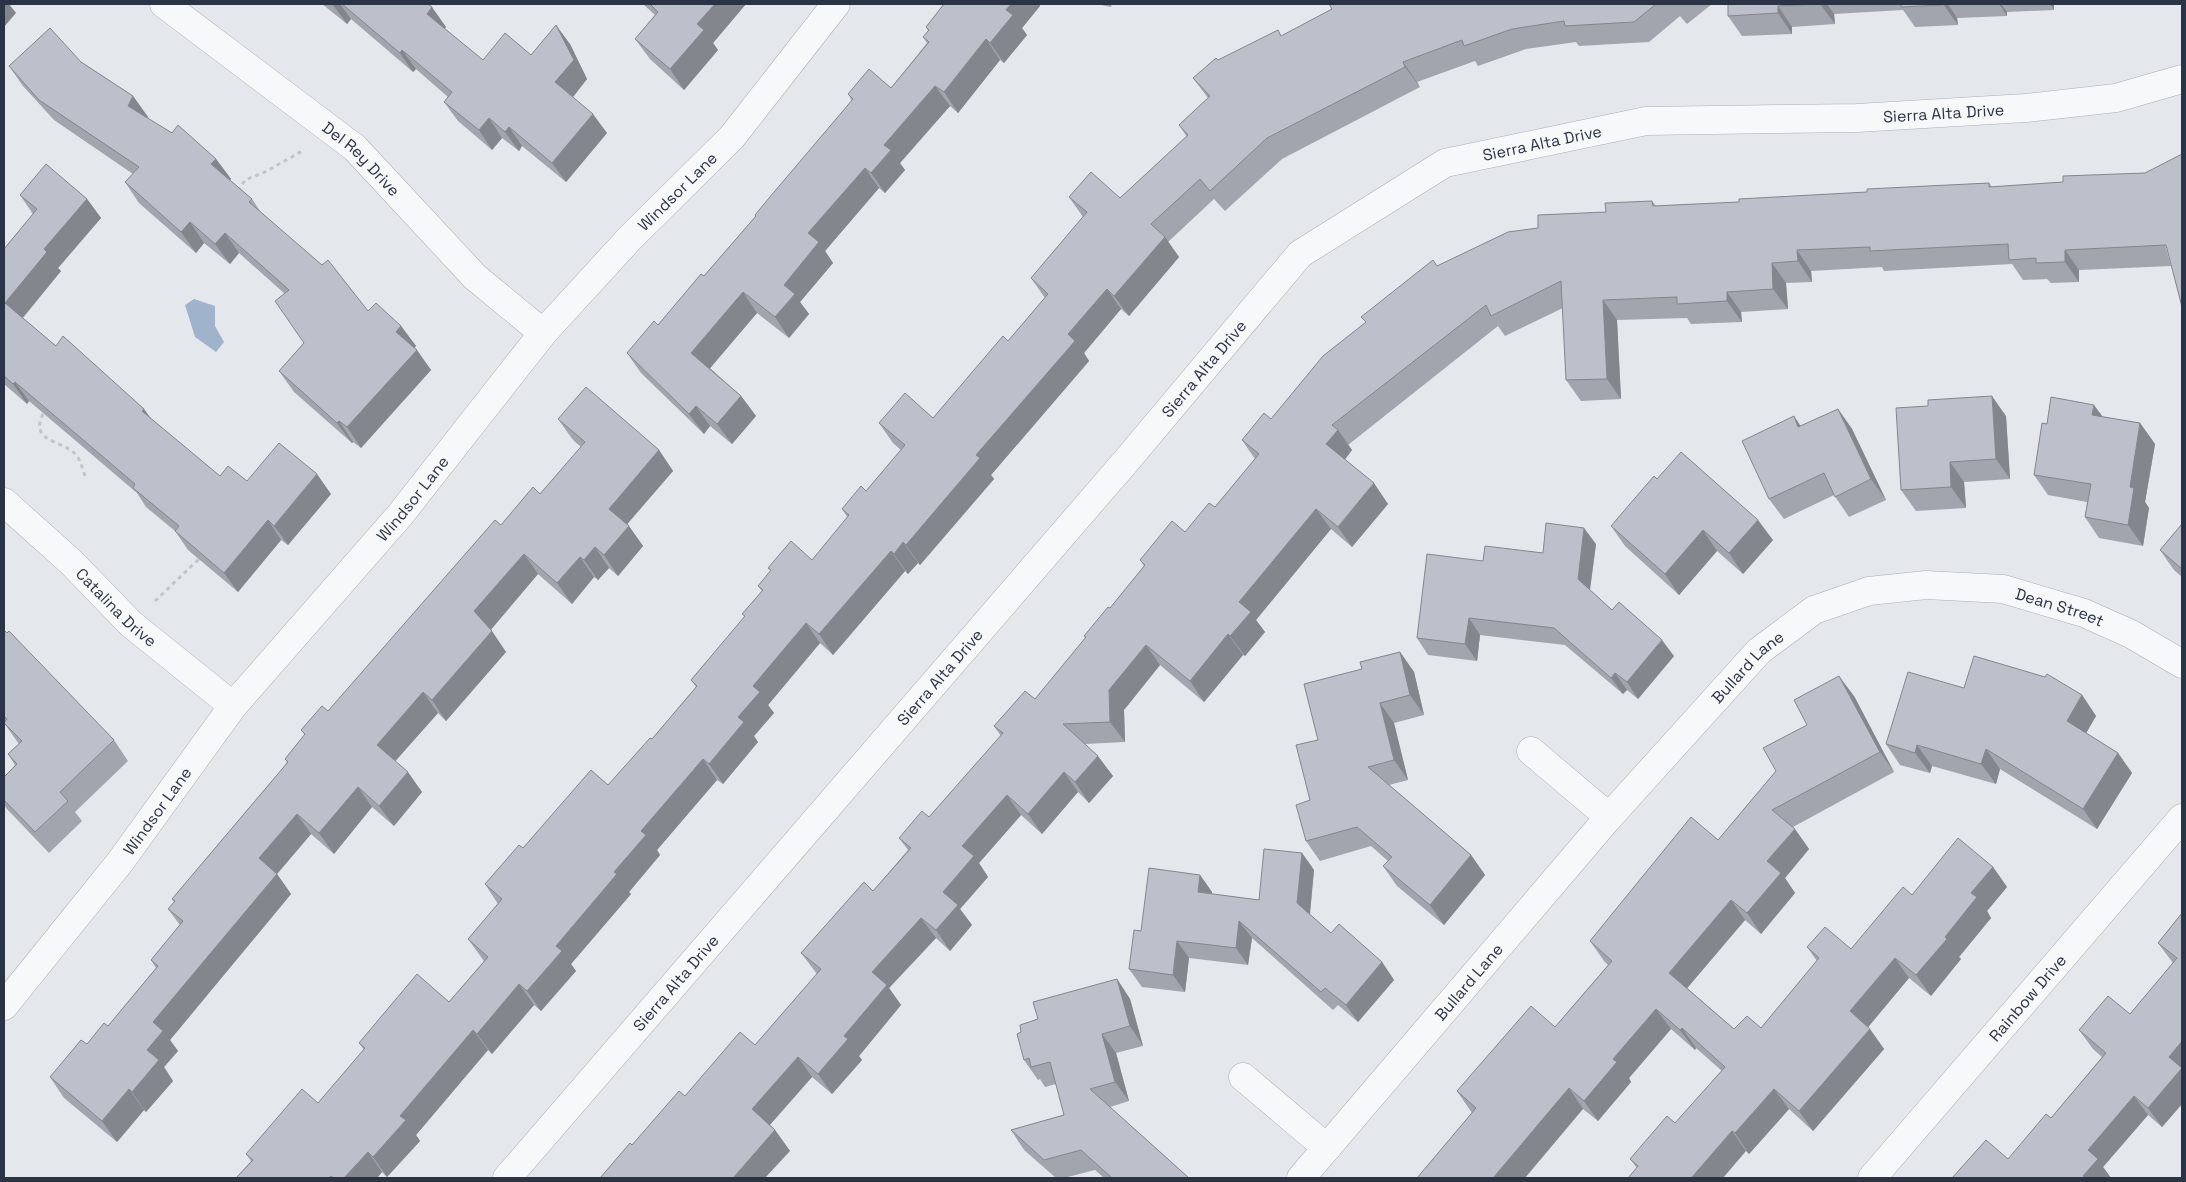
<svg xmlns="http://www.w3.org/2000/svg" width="2186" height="1182" viewBox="0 0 2186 1182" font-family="'Space Grotesk',sans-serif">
<rect width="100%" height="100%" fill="#e4e7ec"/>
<!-- water -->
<polygon fill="#9fb4cc" points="194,299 215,306 215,326 224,342 216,352 195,337 185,305"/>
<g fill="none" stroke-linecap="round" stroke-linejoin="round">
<!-- minor casing -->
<g stroke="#a9aeb7" stroke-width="29">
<g id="minor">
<path id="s1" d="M 164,4 L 355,148 L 475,277 L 543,333"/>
<path id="s2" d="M 4,502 L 71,562 L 131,624 L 233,706"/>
<polyline points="1531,751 1609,817"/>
<path id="s3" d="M 4,1006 L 120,862 L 233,706 L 400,515 L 543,333 L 630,238 L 732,137 L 836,4"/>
<polyline points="1243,1077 1327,1148"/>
<path id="s4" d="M 507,1178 L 1127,460 L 1300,254 L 1445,163 L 1646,121 L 1857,118 L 2026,108 L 2116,98 L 2182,79"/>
<path id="s5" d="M 1301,1178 L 1609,817 L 1759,651 L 1814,610 L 1869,591 L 1926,585 L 2003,589 L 2084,613 L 2131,634 L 2182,664"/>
<path id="s6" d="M 1872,1178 L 2182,818"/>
</g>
</g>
<!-- path -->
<g stroke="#c2c5cb" stroke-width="3" stroke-dasharray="4 4" stroke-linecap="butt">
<polyline points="238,191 245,180 267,171 304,150"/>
<path d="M 43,414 C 30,440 57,440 72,451 C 80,457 82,467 85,476"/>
<polyline points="155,601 199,559"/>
</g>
<!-- minor -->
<use href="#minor" stroke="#f7f8fa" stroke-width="28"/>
</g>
<!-- wall -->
<g fill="#a1a5ae">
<polygon points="322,4 428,4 446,27 444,29 483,60 531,55 570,44 587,79 573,97 607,133 566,182 522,146 519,151 502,138 492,150 458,121 444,102 448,97 416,69 413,72 351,19 347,24"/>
<polygon points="643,4 746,4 713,43 718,50 684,90 650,59 635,39 655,15"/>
<polygon points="944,4 1039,4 1040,6 1022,28 1027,35 1004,63 1000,60 958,113 950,106 900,163 905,170 885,193 879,188 825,251 833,263 800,302 809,314 789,338 757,313 710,368 741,396 756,416 732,444 710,426 704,434 641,373 627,353 658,325 704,276 756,216 852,101 848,94 891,88 927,43 923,37 928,31 926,27"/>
<polygon points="1096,4 1112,4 1111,7"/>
<polygon points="1329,4 1712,4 1687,24 1680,16 1649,42 1579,46 1576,42 1526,49 1478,66 1475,61 1417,82 1420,87 1282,159 1225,211 1214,199 1168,242 1179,257 1129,316 1121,309 1084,353 1089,361 991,475 994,479 920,565 918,563 908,574 905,571 833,655 820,643 768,705 774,713 754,736 758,742 723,784 717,780 657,850 660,855 629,892 631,894 571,964 576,971 541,1011 534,1005 492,1054 488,1050 416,1135 420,1141 387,1177 382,1172 377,1178 236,1178 251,1161 246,1154 318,1103 364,1050 359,1043 449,1002 484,961 468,939 498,904 485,884 523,848 608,785 652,739 696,687 691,680 745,617 742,614 762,591 758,586 771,571 768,568 812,560 848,518 842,509 866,491 901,450 893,443 879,423 933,418 1008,341 1045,298 1031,278 1083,217 1069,197 1120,198 1187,137 1179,125 1208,98 1193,78 1218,60 1282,36 1332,9"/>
<polygon points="1728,4 2054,4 2054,10 2007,12 2007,16 1957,18 1958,25 1915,27 1903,10 1834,14 1835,24 1792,27 1792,34 1742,36 1728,16"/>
<polygon points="81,62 133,96 148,117 147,118 216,159 231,179 230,180 252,199 260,211 368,311 401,326 416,346 414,348 431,370 361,448 353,442 352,443 294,392 279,371 304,343 285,294 239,253 230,264 204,243 196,253 139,203 125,182 133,174 54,120 23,86 9,66"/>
<polygon points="2145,173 2171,266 2079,270 2079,282 2051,283 2047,279 2023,280 2012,264 1884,271 1882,267 1811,271 1812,282 1786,283 1788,309 1741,312 1742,322 1691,324 1687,318 1617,320 1621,399 1581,401 1566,380 1563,308 1505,336 1498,326 1348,445 1352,450 1345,460 1388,504 1352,547 1331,529 1256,620 1265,632 1245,656 1243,655 1204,702 1160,665 1124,710 1125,742 1085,744 1113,776 1089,803 1078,792 1042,834 1021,815 979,863 988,877 960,909 972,925 950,951 936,938 889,988 901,1005 859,1056 862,1060 832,1094 812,1077 770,1125 775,1130 790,1151 632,1145 685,1096 755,1045 817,974 801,953 873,891 908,850 899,838 929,817 1001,736 994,726 1035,699 1086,638 1084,636 1110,608 1144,566 1140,560 1185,532 1215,507 1255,459 1242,440 1271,419 1437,266 1538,228 1652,201 1656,206 1739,202 1989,183 1992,187 2063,182"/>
<polygon points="20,195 87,199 101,218 58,268 61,271 23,318 56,346 144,409 151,419 220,476 247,481 331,494 288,545 281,540 238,592 188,550 175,531 146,507 137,493 29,401 27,404 4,384 4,249 33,214"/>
<polygon points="1838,409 1852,429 1886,500 1849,517 1834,495 1784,519 1769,499 1801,426"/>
<polygon points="2006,416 2010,479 1964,482 1966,508 1916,511 1901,490"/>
<polygon points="2103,417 2140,423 2155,444 2145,502 2149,508 2143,546 2099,538 2085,517 2087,502 2048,495 2034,475 2047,424"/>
<polygon points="558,419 659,450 673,471 627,524 643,546 618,576 609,568 598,580 594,577 572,604 538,574 490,630 506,652 446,721 438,713 395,761 422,792 394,826 372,807 334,854 311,834 277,874 291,894 170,1040 178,1051 164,1067 173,1081 146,1112 144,1110 117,1142 64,1098 50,1077 108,1026 156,968 151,960 180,925 168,909 174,902 172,899 287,763 285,759 305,735 301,730 328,711 501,525 540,494 581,447 573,440"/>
<polygon points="1657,479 1773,540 1743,574 1717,551 1679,595 1625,546 1611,526"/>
<polygon points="2182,524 2182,577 2174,570 2160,550"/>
<polygon points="1596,544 1590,590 1612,610 1674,656 1638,699 1627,690 1623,694 1565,645 1480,635 1477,661 1428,655 1417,638 1483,561 1543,553"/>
<polygon points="4,630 114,740 128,761 75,812 82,821 49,853 6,808 4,804 4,777 15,765 8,754 19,744 4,723"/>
<polygon points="1400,652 1414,672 1424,715 1394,723 1408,780 1389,785 1471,855 1485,875 1444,925 1397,886 1383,866 1388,861 1371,846 1320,861 1306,841 1318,740 1362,669"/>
<polygon points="1964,688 2082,695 2096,716 2086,733 2118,753 2132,773 2097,829 2000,769 1996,784 1932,766 1930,773 1900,765 1886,744"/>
<polygon points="1854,696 1894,772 1793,827 1809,849 1785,878 1795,893 1761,934 1745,920 1687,988 1734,1029 1761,1028 1817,961 1807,947 1851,949 1912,895 1993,867 2007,887 1987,911 1991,918 1959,957 1961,959 1931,996 1909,978 1868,1027 1884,1049 1813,1131 1789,1109 1749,1154 1746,1151 1637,1168 1630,1159 1675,1123 1722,1071 1696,1048 1695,1050 1671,1029 1629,1078 1631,1082 1598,1121 1583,1109 1425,1169 1472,1113 1457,1091 1555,1027 1608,965 1604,961 1590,941 1718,840 1776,771 1807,725"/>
<polygon points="1302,853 1314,870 1310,915 1331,933 1382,962 1394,980 1358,1022 1338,1005 1333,1010 1252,938 1248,965 1189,958 1185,992 1142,987 1129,969 1141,931 1200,875 1212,892 1212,894 1259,900"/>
<polygon points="2182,913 2182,1104 2162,1127 2148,1115 2103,1167 2111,1178 2008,1159 2051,1118 2102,1057 2093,1049 2079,1030 2130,1014 2173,963 2158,943"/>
<polygon points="1117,979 1130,999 1143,1046 1116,1053 1129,1101 1110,1107 1189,1178 1104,1178 1095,1170 1064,1178 1056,1178 1024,1150 1011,1130 1064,1115 1056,1084 1045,1087 1040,1079 1038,1080 1024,1060 1021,1032 1038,1019"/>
</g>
<!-- shaded-wall -->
<g fill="#83868d">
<polygon points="4,4 9,4 16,13 4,27"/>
<polygon points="334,4 340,4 351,19 347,24 333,5"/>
<polygon points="715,4 746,4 713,43 718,50 684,90 670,69 697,24"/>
<polygon points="1011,4 1039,4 1040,6 1022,28 1027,35 1004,63 990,43 1006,10"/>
<polygon points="1820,4 1827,4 1834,14 1835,24"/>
<polygon points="1943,4 1948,4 1957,18 1958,25"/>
<polygon points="1999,4 2001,4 2007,12 2007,16"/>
<polygon points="2050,4 2054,4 2054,10"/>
<polygon points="1778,6 1792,27 1792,34 1778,13"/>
<polygon points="432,7 446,27 440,34 427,14"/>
<polygon points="556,25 570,44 587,79 569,102 555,82"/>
<polygon points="986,39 1000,60 958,113 944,92"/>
<polygon points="402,50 416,69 413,72 400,53"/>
<polygon points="1403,62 1417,82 1420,87 1405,67"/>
<polygon points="935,86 950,106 900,163 905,170 885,193 871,173 884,145"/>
<polygon points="133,96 148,117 142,126 128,106"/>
<polygon points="593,114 607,133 566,182 552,163"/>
<polygon points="489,118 502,138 492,150 479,130"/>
<polygon points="509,127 522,146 519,151 505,132"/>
<polygon points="216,159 231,179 226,185 211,164"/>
<polygon points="865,168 879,188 825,251 833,263 800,302 809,314 789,338 775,317 784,285 808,233"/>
<polygon points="87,199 101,218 58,268 61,271 19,322 5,303 44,249"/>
<polygon points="190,222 204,243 196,253 181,232"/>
<polygon points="225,233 239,253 230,264 215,244"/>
<polygon points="1165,237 1179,257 1129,316 1114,296"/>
<polygon points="1797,250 1811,271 1812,282 1798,261"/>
<polygon points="2065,250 2079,270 2079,282 2065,262"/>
<polygon points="1772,263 1786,283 1788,309 1773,289"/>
<polygon points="1107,289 1121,309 1084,353 1089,361 991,475 994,479 920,565 906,545 976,455 1068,334"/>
<polygon points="743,292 757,313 706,373 691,353"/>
<polygon points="1727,292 1741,312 1742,322 1727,301"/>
<polygon points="1603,300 1617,320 1621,399 1607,379"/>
<polygon points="401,326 416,346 411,352 396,332"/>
<polygon points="417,350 431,370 361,448 347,427"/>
<polygon points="15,382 29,401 27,404 13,384"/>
<polygon points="741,396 756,416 732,444 717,424"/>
<polygon points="1992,396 2006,416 2010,479 1996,459"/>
<polygon points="2094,405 2109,425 2092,415"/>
<polygon points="696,406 710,426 704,434 689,414"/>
<polygon points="144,409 158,429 142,411"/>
<polygon points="1838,409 1852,429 1886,500 1871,479"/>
<polygon points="1794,416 1808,437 1798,427"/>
<polygon points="339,421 353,442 352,443 337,423"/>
<polygon points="2140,423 2155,444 2145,502 2149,508 2143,546 2128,525 2130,487"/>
<polygon points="1338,430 1352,450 1340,465 1326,444"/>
<polygon points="659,450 673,471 623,529 609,509"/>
<polygon points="1950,462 1964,482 1966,508 1951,487"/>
<polygon points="317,474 331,494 288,545 274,526"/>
<polygon points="1374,483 1388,504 1352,547 1338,527"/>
<polygon points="1316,509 1331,529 1256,620 1265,632 1245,656 1230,636 1239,602"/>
<polygon points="268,520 281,540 238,592 224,573"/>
<polygon points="1758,520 1773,540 1743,574 1729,553"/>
<polygon points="629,526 643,546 618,576 604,555"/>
<polygon points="1584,528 1596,544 1589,596 1578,579"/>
<polygon points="1703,530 1717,551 1679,595 1665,574"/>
<polygon points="903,542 918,563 908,574 894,554"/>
<polygon points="595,547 609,568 598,580 584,560"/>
<polygon points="891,551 905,571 833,655 819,634"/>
<polygon points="524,554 538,574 489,632 474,611"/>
<polygon points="580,557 594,577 572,604 557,583"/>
<polygon points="1469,618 1480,635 1477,661 1465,644"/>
<polygon points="806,623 820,643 768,705 774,713 754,736 758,742 723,784 709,764 738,717 753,686"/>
<polygon points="492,631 506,652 446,721 432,700"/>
<polygon points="1228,634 1243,655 1204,702 1190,681"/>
<polygon points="1662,640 1674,656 1638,699 1627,682"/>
<polygon points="1146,645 1160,665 1124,710 1125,742 1110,722 1109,690"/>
<polygon points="1400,652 1414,672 1424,715 1410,695"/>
<polygon points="1615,673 1627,690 1623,694 1611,678"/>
<polygon points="1839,676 1854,696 1894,772 1880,752"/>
<polygon points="423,692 438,713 391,766 377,745"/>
<polygon points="2082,695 2096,716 2081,742 2067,721"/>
<polygon points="1380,703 1394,723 1408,780 1394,760"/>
<polygon points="1917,745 1932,766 1930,773 1915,753"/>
<polygon points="1986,749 2000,769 1996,784 1981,764"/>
<polygon points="2118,753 2132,773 2097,829 2083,809"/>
<polygon points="1098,756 1113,776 1089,803 1075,782"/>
<polygon points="703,759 717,780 657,850 660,855 629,892 631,894 571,964 576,971 541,1011 527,991 556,946 614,872 641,831"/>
<polygon points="408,772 422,792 394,826 379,806"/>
<polygon points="1064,772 1078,792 1042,834 1028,814"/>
<polygon points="358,787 372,807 334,854 319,833"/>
<polygon points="1007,795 1021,815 979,863 988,877 960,909 972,925 950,951 936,930 943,892 962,846"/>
<polygon points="297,814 311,834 277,874 291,894 170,1040 178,1051 164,1067 173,1081 146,1112 132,1092 147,1050 153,1022 259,858"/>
<polygon points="1795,829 1809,849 1785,878 1795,893 1761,934 1747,913 1767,861"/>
<polygon points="1302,853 1314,870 1309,921 1297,903"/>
<polygon points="1471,855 1485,875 1444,925 1430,905"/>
<polygon points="1993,867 2007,887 1987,911 1991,918 1959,957 1961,959 1931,996 1916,975 1945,937 1971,893"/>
<polygon points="1200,875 1212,892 1210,910 1198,892"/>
<polygon points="1731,900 1745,920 1683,993 1669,973"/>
<polygon points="921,918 936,938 889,988 901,1005 859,1056 862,1060 832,1094 818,1074 844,1036 872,972"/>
<polygon points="1239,921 1252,938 1248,965 1236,948"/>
<polygon points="1177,941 1189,958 1185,992 1173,975"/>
<polygon points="1895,958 1909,978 1864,1032 1850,1011"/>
<polygon points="1382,962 1394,980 1358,1022 1346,1005"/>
<polygon points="1117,979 1130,999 1143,1046 1130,1026"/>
<polygon points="519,984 534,1005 492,1054 477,1034"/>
<polygon points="1656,1009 1671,1029 1629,1078 1631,1082 1598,1121 1584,1101 1613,1059"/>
<polygon points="1682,1028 1696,1048 1695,1050 1680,1030"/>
<polygon points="1870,1029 1884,1049 1813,1131 1799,1111"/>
<polygon points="473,1030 488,1050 416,1135 420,1141 387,1177 373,1157 400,1116"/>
<polygon points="1102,1034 1116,1053 1129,1101 1115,1082"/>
<polygon points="2182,1041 2182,1104 2162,1127 2148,1108 2169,1057"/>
<polygon points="798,1057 812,1077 766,1129 752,1109"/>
<polygon points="1569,1088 1583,1109 1525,1178 1493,1178"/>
<polygon points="129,1089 144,1110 117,1142 102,1121"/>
<polygon points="1774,1089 1789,1109 1749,1154 1735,1133"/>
<polygon points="2134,1096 2148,1115 2103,1167 2111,1178 2085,1178 2083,1176 2088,1150"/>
<polygon points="775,1130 790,1151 765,1178 733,1178"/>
<polygon points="1732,1131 1746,1151 1723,1178 1693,1178 1692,1177"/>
<polygon points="368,1152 382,1172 377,1178 344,1178"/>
</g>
<!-- building -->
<g fill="#bbc0ca" stroke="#83868d">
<polygon points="342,4 428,4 432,7 427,14 483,60 505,33 531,55 556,25 574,60 555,82 593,114 552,163 509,127 505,132 489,118 479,130 444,102 452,92 402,50 400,53"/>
<polygon points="650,4 715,4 697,24 704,30 670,69 635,39 658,12"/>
<polygon points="944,4 1011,4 1006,10 1013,15 990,43 986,39 944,92 935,86 884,145 891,150 871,173 865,168 808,233 819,242 784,285 795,294 775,317 743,292 691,353 741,396 717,424 696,406 689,414 627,353 654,321 658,325 701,274 704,276 756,216 755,215 769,198 853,99 848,94 869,69 891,88 929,42 923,37 929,30 926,27"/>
<polygon points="1329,4 1656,4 1634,22 1565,26 1564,21 1512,29 1464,46 1462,40 1403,62 1405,67 1267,138 1210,191 1200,179 1151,224 1165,237 1114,296 1107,289 1068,334 1075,341 976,455 980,458 906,545 903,542 894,554 891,551 819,634 806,623 753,686 760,692 738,717 744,722 709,764 703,759 641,831 646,835 614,872 617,874 556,946 562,951 527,991 519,984 477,1034 473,1030 400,1116 406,1120 373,1157 368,1152 344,1178 334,1178 331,1176 329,1178 236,1178 253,1160 246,1154 302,1089 318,1103 365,1048 359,1043 417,974 449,1002 488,957 468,939 502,899 485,884 519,845 523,848 591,770 608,785 650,738 652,739 697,686 691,680 745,616 742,614 763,590 758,586 771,570 768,568 791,541 812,560 849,515 842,509 861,486 866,491 905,445 879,423 905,393 933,418 1003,336 1008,341 1048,294 1031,278 1087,212 1069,197 1091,172 1120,198 1188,135 1179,125 1210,96 1193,78 1216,58 1218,60 1278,30 1281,36 1332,9"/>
<polygon points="1728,4 1820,4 1778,6 1778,13 1728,16"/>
<polygon points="1901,4 1943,4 1943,5 1901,7"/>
<polygon points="50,28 81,62 133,96 128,106 172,133 178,125 216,159 211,164 252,199 249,202 322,265 328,260 368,311 376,303 401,326 396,332 417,350 347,427 339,421 337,423 279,371 304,343 275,301 289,290 225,233 215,244 190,222 181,232 125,182 139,167 39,100 9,66"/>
<polygon points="2182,154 2182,307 2166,245 2065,250 2065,262 2036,263 2036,258 2009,260 2008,244 1870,251 1870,247 1797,250 1798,261 1772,263 1773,289 1727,292 1727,301 1677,304 1677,297 1603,300 1607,379 1566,380 1561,281 1491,316 1486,305 1332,425 1338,430 1326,444 1374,483 1338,527 1316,509 1239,602 1251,612 1230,636 1228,634 1190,681 1146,645 1109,690 1110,722 1063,724 1098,756 1075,782 1064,772 1028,814 1007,795 962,846 974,856 943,892 958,905 936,930 921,918 872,972 887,985 844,1036 848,1039 818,1074 798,1057 752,1109 775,1130 733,1178 600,1178 630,1143 632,1145 679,1091 685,1096 740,1032 755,1045 821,969 801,953 864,882 873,891 911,848 899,838 922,811 929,817 1003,733 994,726 1025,691 1035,699 1086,637 1084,636 1108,607 1110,608 1145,565 1140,560 1172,521 1185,532 1209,503 1215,507 1259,454 1242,440 1264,413 1271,419 1323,356 1366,322 1361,317 1433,260 1437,266 1508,232 1538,228 1538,215 1606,212 1605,203 1652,201 1653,206 1739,202 1739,199 1867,192 1867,189 1989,183 1989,187 2063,182 2063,176 2145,173"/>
<polygon points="46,164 87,199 44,249 47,252 5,303 56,346 63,336 144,409 142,411 220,476 228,466 247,481 279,443 317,474 274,526 268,520 224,573 175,531 179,526 133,488 135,484 15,382 13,384 4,376 4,249 37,209 20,195"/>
<polygon points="586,387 659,450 609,509 629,526 604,555 595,547 584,560 580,557 557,583 524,554 474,611 492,631 432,700 423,692 377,745 408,772 379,806 358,787 319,833 297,814 259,858 277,874 153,1022 163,1031 147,1050 159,1060 132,1092 129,1089 102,1121 50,1077 81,1040 87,1044 104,1023 108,1026 158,966 151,960 183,921 168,909 175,901 172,899 288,762 285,759 305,734 301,730 322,706 328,711 495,520 501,525 533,487 540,494 585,442 558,419"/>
<polygon points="1992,396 1996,459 1950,462 1951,487 1901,490 1896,408 1928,406 1928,400"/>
<polygon points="2051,397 2094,405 2092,415 2140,423 2130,487 2134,488 2128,525 2085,517 2091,484 2034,475 2042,423 2047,424"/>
<polygon points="1838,409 1871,479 1835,497 1824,473 1769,499 1742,441 1794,416 1798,427"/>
<polygon points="1681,452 1758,520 1729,553 1703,530 1665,574 1611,526 1654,476 1657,479"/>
<polygon points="1546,523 1584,528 1578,579 1612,610 1619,602 1662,640 1627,682 1615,673 1611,678 1554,628 1469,618 1465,644 1417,638 1427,554 1483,561 1485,546 1543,553"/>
<polygon points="2182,524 2182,569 2160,550"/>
<polygon points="4,630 7,633 9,631 114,740 60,792 68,801 35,832 4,800 4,777 17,764 8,754 22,741 4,723 7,719 4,716"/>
<polygon points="1400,652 1410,695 1380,703 1394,760 1368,767 1471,855 1430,905 1383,866 1392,857 1357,827 1306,841 1296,805 1310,800 1296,745 1318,740 1304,684 1362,669 1360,662"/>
<polygon points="1974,656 2045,677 2047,674 2082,695 2067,721 2118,753 2083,809 1986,749 1981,764 1917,745 1915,753 1886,744 1908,672 1964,688"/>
<polygon points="1839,676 1880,752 1772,810 1795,829 1767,861 1781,873 1747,913 1731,900 1669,973 1734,1029 1747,1016 1761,1028 1819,958 1807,947 1825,927 1851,949 1903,887 1912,895 1958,838 1993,867 1971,893 1977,897 1945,937 1947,939 1916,975 1895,958 1850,1011 1870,1029 1799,1111 1774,1089 1735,1133 1732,1131 1692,1177 1694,1178 1628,1178 1638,1166 1630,1159 1667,1116 1675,1123 1725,1067 1682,1028 1680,1030 1656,1009 1613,1059 1617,1062 1584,1101 1569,1088 1493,1178 1417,1178 1476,1108 1457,1091 1531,1006 1555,1027 1612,961 1590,941 1691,817 1718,840 1776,771 1763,748 1807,725 1794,700"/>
<polygon points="1264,849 1302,853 1297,903 1331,933 1339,924 1382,962 1346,1005 1325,988 1321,992 1239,921 1236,948 1177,941 1173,975 1129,969 1134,930 1141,931 1149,868 1200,875 1198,892 1259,900"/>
<polygon points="2182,913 2182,1041 2169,1057 2182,1068 2148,1108 2134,1096 2088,1150 2098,1159 2083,1176 2086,1178 1952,1178 1986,1140 2008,1159 2046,1114 2051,1118 2106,1053 2079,1030 2108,996 2130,1014 2177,958 2158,943"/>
<polygon points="1117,979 1130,1026 1102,1034 1115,1082 1090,1089 1189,1178 1112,1178 1081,1150 1044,1160 1011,1130 1064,1115 1050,1062 1031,1067 1029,1058 1024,1060 1017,1034 1021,1032 1020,1025 1038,1019 1033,1002"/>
</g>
<g text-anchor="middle" stroke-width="5" stroke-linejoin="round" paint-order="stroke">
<!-- street labels -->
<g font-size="16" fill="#2b3445" stroke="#f4f6f9">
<text dy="6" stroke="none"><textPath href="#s4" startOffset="1892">Sierra Alta Drive</textPath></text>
<text dy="6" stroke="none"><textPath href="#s4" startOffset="1488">Sierra Alta Drive</textPath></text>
<text dy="6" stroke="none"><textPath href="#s1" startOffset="251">Del Rey Drive</textPath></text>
<text dy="6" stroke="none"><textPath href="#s3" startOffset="1058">Windsor Lane</textPath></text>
<text dy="6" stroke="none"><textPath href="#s4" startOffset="1068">Sierra Alta Drive</textPath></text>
<text dy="6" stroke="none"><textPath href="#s3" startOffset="652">Windsor Lane</textPath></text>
<text dy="6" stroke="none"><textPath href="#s2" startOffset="154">Catalina Drive</textPath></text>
<text dy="6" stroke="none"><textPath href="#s5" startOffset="1019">Dean Street</textPath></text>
<text dy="6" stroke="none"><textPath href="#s5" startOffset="679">Bullard Lane</textPath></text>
<text dy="6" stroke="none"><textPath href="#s4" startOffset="662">Sierra Alta Drive</textPath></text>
<text dy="6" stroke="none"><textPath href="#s3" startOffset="248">Windsor Lane</textPath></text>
<text dy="6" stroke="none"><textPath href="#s5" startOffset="258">Bullard Lane</textPath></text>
<text dy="6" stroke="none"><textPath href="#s4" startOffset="258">Sierra Alta Drive</textPath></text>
<text dy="6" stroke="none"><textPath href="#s6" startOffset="238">Rainbow Drive</textPath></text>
</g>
</g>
<!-- border -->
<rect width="2186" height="1182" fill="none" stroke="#2b3445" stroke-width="10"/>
</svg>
